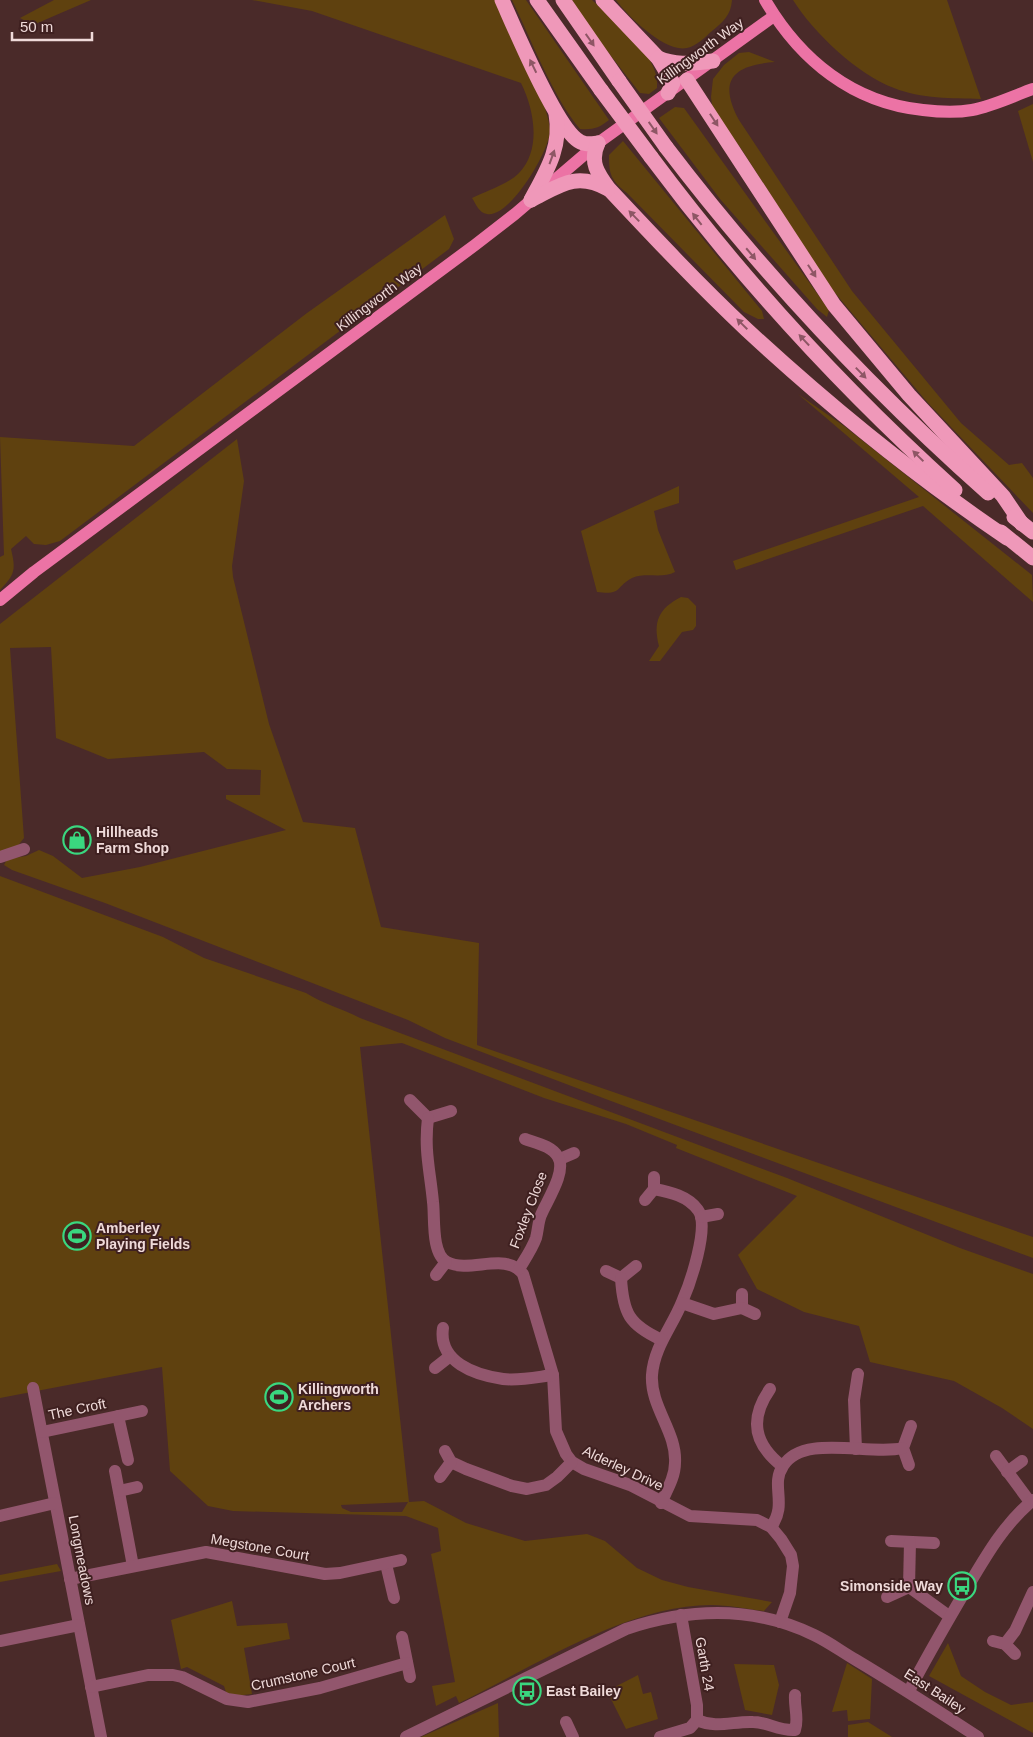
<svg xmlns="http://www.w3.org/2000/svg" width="1033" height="1737" viewBox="0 0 1033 1737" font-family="Helvetica,sans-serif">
<rect width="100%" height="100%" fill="#4a2a29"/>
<!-- green -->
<g fill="#5f410f" fill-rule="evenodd">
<polygon points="54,0 91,0 33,25 20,18"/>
<path d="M 252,0 L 495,0 C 509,31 548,99 550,130 C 550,151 509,219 487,214 C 479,213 476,204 472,198 C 484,192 510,183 519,173 C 542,149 534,109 521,83 L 312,11 Z"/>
<path d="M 512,0 L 526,0 L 609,120 C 599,128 593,130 580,129 C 554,99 530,37 512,0 Z"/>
<path d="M 572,0 L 592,0 C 614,21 661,55 657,88 L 649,94 L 640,93 L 593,33 Z"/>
<path d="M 616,0 L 732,0 C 731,15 723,22 712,31 C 705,37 697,46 687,48 C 665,53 628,16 616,0 Z"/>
<path d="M 793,0 L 947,0 L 981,99 C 952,98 921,99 894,88 C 858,75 813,32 793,0 Z"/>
<path d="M 749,52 L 775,62 C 732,65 718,81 739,120 L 852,291 L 961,423 L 1009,465 L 1022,463 L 1033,478 L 1033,513 L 928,403 L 830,287 L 740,147 L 713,112 L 711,97 L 713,79 L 724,65 L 739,53 Z"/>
<polygon points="1033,104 1033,162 1018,111"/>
<polygon points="675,107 684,108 829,310 827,317 817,309 720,199 659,118"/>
<path d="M 623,141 L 762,311 L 764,319 L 758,319 L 744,312 L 627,193 C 611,180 609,175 609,155 Z"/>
<path d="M 445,215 L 454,239 L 449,249 L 60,541 L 46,545 L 34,544 L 26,536 L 11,549 C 16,570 15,574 0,590 L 0,557 L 4,555 L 0,437 L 134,446 L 307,313 Z"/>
<polygon points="798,394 844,426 1032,575 1033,602 923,506 736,570 733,561 919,497"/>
<polygon points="237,439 244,481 232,566 233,577 269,724 303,822 355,828 381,927 479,943 477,1045 1033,1237 1033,1258 611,1101 445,1038 408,1020 105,903 12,870 4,865 7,859 26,856 39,850 53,856 82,878 140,867 286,830 226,799 226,795 260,795 261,770 227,769 204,752 108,759 56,738 51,647 10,648 24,838 16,848 0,852 0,624"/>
<path d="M 679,486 L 679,503 L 654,511 L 658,530 L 675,572 C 663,579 645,572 632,578 C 614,588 623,595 597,592 L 581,531 Z"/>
<path d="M 681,597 L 688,598 L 696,606 L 696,626 L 693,630 L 682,632 L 660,661 L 649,661 L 659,646 C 653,622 658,609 681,597 Z"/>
<path d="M 0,876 L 163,937 L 204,958 L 306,993 C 323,1004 343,1009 360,1018 L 787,1178 L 960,1248 L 1033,1274 L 1033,1429 L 1002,1408 L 954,1381 L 870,1362 L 859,1326 L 804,1312 L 757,1289 L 738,1255 L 797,1196 L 676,1148 L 677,1145 L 626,1124 L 544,1098 L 402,1043 L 360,1047 L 409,1502 L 424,1501 L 466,1523 L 525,1541 L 587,1534 L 605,1541 L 637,1568 L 662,1580 L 688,1587 L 772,1602 L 764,1611 C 747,1609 728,1605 711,1605 C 628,1605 533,1667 459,1703 L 456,1696 L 436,1706 L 432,1686 L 455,1682 L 431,1554 L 441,1551 L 438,1528 L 406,1516 L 233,1511 L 208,1506 L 170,1471 L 162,1367 L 0,1398 ZM 408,1502 L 402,1512 L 351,1512 L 342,1508 L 341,1505 Z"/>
<polygon points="57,1564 61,1571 0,1582 0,1575"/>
<polygon points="232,1601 237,1626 287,1623 290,1639 244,1648 252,1694 234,1696 226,1692 224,1686 187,1667 181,1669 171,1620"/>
<polygon points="948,1643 961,1676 985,1692 1011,1705 1033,1702 1033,1733 929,1676"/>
<polygon points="847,1663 872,1679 870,1719 848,1721 847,1710 832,1712"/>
<polygon points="734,1664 774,1665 779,1685 772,1715 745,1710"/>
<polygon points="638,1675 643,1694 651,1692 658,1719 626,1729 607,1691"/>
<polygon points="498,1703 499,1737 421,1737"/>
<polygon points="868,1722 892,1737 848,1737 848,1725"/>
</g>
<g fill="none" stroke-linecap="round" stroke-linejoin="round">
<!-- minor -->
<g stroke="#92566d" stroke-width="12">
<polyline points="0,857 24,849"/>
<polyline points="410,1100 428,1118 451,1111"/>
<path d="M 428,1118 C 424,1151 430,1170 433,1202 C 435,1217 431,1254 447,1262 C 470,1274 506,1251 523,1274 L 553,1375 L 556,1431 L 566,1454 L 572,1462 L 584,1469 L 630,1485 L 690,1516 L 757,1520 L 771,1527 L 781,1539 L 791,1555 L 793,1566 L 790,1593 L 780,1622"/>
<polyline points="560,1159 574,1153"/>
<path d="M 654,1189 C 670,1192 688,1196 698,1210 C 710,1226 690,1284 682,1302 C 672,1327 654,1347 652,1375 C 650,1407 677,1432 675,1463 C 675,1477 667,1490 661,1503"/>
<polyline points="645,1200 654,1189 654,1177"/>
<polyline points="701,1217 718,1214"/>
<path d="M 519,1269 C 525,1259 532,1249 536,1238 C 538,1231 538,1222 541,1215 C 546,1202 567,1172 558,1157 C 552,1146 536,1143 525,1139"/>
<polyline points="606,1271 621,1278 636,1266"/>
<polyline points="436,1275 446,1262"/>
<path d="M 621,1278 C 623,1313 629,1325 662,1340"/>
<polyline points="742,1294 742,1308 755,1314"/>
<polyline points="682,1303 714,1314 742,1308"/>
<path d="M 443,1328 C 438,1362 475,1375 503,1379 C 519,1381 537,1377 553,1375"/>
<polyline points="435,1368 449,1357"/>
<polyline points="33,1388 101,1737"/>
<path d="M 770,1389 C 749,1419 754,1444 782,1466"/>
<polyline points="118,1416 128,1460"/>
<polyline points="42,1432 142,1411"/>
<polyline points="856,1449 854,1400 858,1374"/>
<polyline points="445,1451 451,1462 466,1469 512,1486 527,1489 546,1485 557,1477 572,1462"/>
<polyline points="996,1456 1030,1502"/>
<polyline points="909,1465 903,1448 911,1426"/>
<polyline points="115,1471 133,1566"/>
<polyline points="1007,1472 1022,1461"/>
<polyline points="440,1477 451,1462"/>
<polyline points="119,1491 137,1487"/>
<polyline points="0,1516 55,1503"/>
<path d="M 771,1527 C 788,1504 770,1485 783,1466 C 803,1433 870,1456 903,1448"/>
<polyline points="891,1541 934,1543"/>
<polyline points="386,1564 394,1598"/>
<polyline points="70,1579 206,1552 325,1574 340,1573 401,1560"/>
<polyline points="909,1587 910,1542"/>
<polyline points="887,1597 909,1587 949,1616"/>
<polyline points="402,1637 410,1677"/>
<polyline points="0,1641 79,1625"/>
<polyline points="993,1641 1005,1644 1015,1654"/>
<polyline points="1005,1644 1015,1631 1033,1592"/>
<polyline points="91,1687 148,1675 173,1675 182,1677 227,1699 248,1702 320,1688 407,1663"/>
<path d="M 909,1691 C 927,1656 947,1622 967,1588 C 986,1556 1004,1524 1033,1500"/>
<path d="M 697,1720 C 717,1729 733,1721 753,1722 C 768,1722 778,1731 795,1730 C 799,1719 794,1707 795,1695"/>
<polyline points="566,1722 573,1737"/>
<path d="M 406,1737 L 626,1629 C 689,1608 754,1606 814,1635 C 829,1642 842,1652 856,1660 C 898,1685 938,1711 978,1737"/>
<polyline points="660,1737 690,1728 697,1720 697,1705 681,1615"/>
</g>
<!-- major -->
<g stroke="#ec73a5" stroke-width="12">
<path d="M 765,0 C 800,60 853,103 923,110 C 939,112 956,113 972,110 C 993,106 1013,96 1033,89"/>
<polyline points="0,600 34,572 475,245 515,214 598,143 774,16"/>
</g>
<!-- highway -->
<g stroke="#ef98b9" stroke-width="15">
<path d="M 502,0 C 515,29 554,122 576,139 C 583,145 589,144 598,143"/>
<polyline points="537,0 601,90"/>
<polyline points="563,0 619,81"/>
<polyline points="603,0 658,58 673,83 668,93"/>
<path d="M 658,58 C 677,66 693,63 713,61"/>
<polyline points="687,80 834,305 909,395 1003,496 1022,524"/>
<path d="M 598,143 C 589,162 598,174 609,189 C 654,237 699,285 747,330 C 826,403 918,478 1007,538"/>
<path d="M 666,147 C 762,273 870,388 988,493"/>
<path d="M 651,157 C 741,278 843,389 955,490"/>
<path d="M 531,200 C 546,172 562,147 556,114"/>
<path d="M 531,200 C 559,186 576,171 608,189"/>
<polyline points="1014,517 1033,532"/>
<polyline points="1001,532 1033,558"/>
</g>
<!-- highway-bridge -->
<g stroke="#ef98b9" stroke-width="15">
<polyline points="619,81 666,147"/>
<polyline points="601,90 651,157"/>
</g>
</g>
<!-- one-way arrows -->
<defs><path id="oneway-solid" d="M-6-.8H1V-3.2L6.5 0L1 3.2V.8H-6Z" transform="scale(1.25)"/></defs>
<g fill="#8e5665">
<use href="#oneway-solid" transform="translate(590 40) rotate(55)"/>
<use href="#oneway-solid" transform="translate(533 66) rotate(-116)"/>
<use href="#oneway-solid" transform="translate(714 120) rotate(57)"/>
<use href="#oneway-solid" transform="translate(653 128) rotate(55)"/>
<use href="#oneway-solid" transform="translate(552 157) rotate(-70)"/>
<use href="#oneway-solid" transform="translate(634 216) rotate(-134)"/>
<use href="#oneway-solid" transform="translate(697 219) rotate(-128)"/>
<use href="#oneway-solid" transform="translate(751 254) rotate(50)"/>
<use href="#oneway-solid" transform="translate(812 271) rotate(57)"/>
<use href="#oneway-solid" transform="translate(742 324) rotate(-135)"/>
<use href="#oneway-solid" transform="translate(804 340) rotate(-133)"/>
<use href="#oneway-solid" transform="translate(861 373) rotate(46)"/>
<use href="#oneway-solid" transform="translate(918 456) rotate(-136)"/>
</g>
<!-- icons -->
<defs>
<g id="shop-ring" transform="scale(1.4375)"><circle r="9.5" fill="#3f2020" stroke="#3ad77f" stroke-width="1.5"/><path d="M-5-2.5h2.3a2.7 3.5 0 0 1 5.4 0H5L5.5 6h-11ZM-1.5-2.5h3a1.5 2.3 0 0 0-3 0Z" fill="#3ad77f"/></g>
<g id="stadium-ring" transform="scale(1.4375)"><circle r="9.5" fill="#3f2020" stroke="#3ad77f" stroke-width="1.5"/><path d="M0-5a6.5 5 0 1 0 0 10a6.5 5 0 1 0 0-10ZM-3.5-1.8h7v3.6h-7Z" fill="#3ad77f"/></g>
<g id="bus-ring" transform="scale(1.4375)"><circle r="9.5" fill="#3f2020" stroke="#3ad77f" stroke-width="1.5"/><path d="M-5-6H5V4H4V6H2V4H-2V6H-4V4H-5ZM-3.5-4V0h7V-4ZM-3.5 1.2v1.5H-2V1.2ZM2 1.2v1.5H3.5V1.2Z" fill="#3ad77f"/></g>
</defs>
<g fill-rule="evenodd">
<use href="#shop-ring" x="77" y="840"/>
<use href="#stadium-ring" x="77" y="1236"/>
<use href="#stadium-ring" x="279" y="1397"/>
<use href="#bus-ring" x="962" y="1586"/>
<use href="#bus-ring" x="527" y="1691"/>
</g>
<g text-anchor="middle" stroke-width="4" stroke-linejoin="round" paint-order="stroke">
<!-- street labels -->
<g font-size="14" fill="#efdad9" stroke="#3f2020">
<text transform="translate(700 51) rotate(-36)" y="5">Killingworth Way</text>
<text transform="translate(379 297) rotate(-37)" y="5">Killingworth Way</text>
<text transform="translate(528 1210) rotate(-69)" y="5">Foxley Close</text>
<text transform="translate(77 1409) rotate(-12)" y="5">The Croft</text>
<text transform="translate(623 1468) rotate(25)" y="5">Alderley Drive</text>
<text transform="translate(260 1547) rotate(10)" y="5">Megstone Court</text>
<text transform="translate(82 1560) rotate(79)" y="5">Longmeadows</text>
<text transform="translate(705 1664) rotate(80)" y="5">Garth 24</text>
<text transform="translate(303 1674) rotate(-13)" y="5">Crumstone Court</text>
<text transform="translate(935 1691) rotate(33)" y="5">East Bailey</text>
</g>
<!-- poi labels -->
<g font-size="14" font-weight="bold" fill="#efdad9" stroke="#3f2020" text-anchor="start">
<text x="96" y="837">Hillheads<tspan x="96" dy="16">Farm Shop</tspan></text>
<text x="96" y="1233">Amberley<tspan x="96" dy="16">Playing Fields</tspan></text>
<text x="298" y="1394">Killingworth<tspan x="298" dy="16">Archers</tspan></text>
<text x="943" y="1591" text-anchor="end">Simonside Way</text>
<text x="546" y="1696">East Bailey</text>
</g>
</g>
<!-- scale -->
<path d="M12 32v8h80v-8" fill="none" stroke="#efdad9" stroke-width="2.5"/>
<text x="20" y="32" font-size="15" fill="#efdad9" stroke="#3f2020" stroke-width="4" paint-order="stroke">50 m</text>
</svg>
